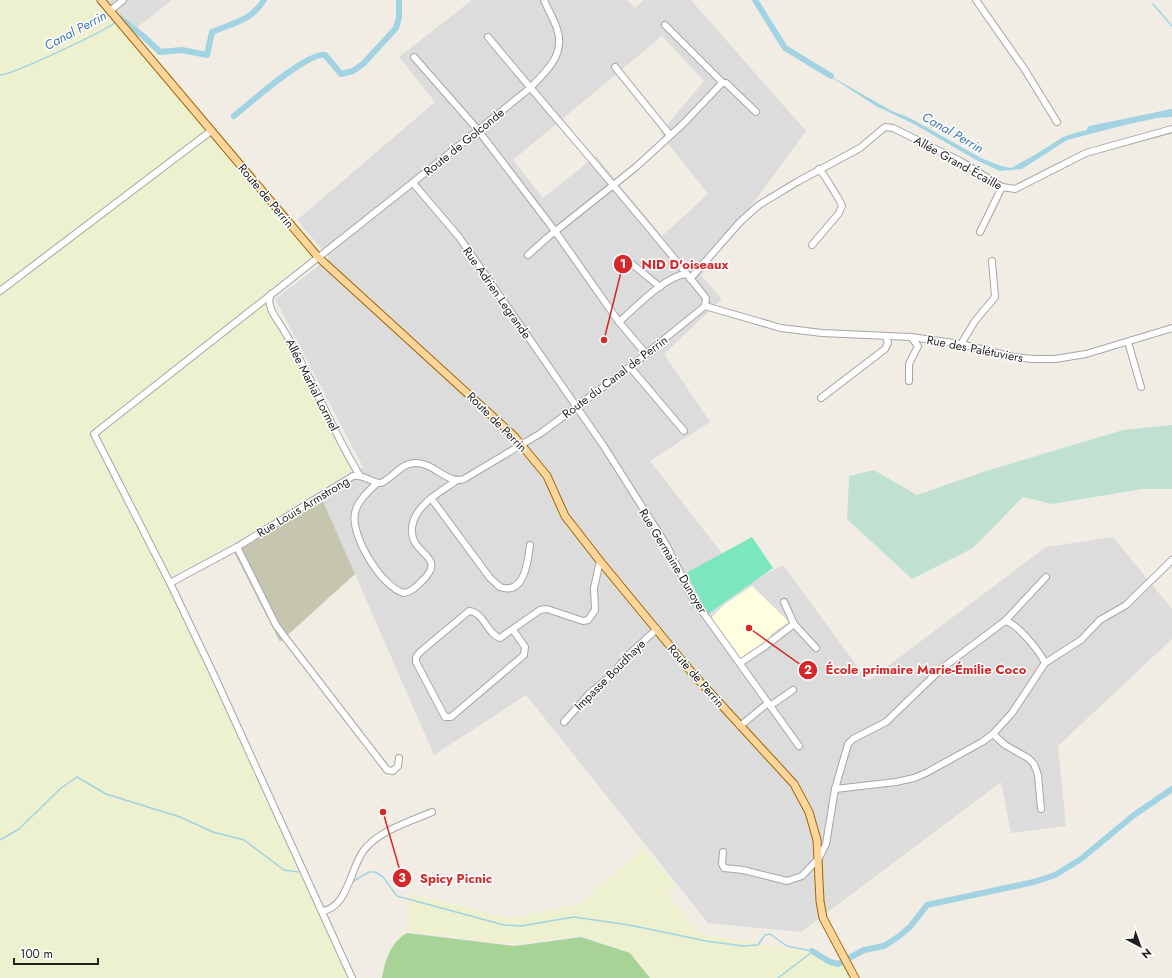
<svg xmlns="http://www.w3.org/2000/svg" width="1172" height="978" viewBox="0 0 1172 978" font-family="Jost,sans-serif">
<rect width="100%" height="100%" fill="#f1ede5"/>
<!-- residential -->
<g fill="#dddcdc" fill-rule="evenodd">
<polygon points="95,0 172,0 126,36"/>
<path d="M 472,0 L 627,0 L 635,8 L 644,0 L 691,0 L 806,131 L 701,275 L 722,299 L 664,354 L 710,422 L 650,461 L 746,584 L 783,565 L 868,681 L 1046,547 L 1113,537 L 1172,609 L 1172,639 L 1058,746 L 1066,826 L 1011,833 L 1001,782 L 801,932 L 708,923 L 526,695 L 434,755 L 323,501 L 363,467 L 275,299 L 329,258 L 297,220 L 435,102 L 399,57 ZM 662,36 L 704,81 L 660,133 L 708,194 L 662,236 L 596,156 L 543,198 L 513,160 Z"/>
</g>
<!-- education -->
<polygon fill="#ffffe0" points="752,586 789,622 771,634 769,641 740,659 711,618 725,604"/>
<!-- construction -->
<polygon fill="#c6c6af" points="323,501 355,574 280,642 234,552"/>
<!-- farmland -->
<g fill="#eef1cf">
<polygon points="0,0 93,0 180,98 312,256 261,296 299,361 354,470 251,533 190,567 163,579 210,674 324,922 348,978 0,978"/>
<polygon points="644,848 676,886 667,893 701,934 808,951 830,965 839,967 844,965 852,978 652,978 630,952 581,935 515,944 408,931 409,893 509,918 579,904"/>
</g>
<!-- forest -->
<path fill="#a7d496" d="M 407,933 L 515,946 L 581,937 L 630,953 L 650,978 L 382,978 C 385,960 391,942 407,933 Z"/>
<!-- wetland -->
<polygon fill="#c0e0d2" points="1172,425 1172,489 1143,489 1052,504 1023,497 973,548 912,579 847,519 849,476 874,470 917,495 986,471 1123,430"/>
<!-- pitch -->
<polygon fill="#7ce6bf" points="752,537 773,568 708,614 686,573"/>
<!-- water -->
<polygon fill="#a2d3e2" points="825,73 892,111 910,118 981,158 1001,166 1011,168 1033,156 1063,137 1078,132 1172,111 1172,117 1152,118 1067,140 1022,169 1000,171 976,160 914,124 876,106"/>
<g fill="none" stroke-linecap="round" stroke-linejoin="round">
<!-- stream -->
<g stroke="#a2d3e2" stroke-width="1.5">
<polyline points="1153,4 1172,26"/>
<path d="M 0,75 C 12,75 105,31 116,22"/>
<polyline points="0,840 19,829 61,788 77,777 106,794 180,817 213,832 244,840 284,870 298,872"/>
<polyline points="352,882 369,872 375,872 383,877 397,896 504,925 521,926 574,917 629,925 706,941 743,946 758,945 765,935 770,934 787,946 812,951"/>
<polyline points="778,978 812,952"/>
</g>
<!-- canal -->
<g stroke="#a2d3e2" stroke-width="6">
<polyline points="755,0 785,48 831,76"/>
<path d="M 120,18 L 143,36 L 160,52 L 182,50 L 207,55 L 212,32 C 233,23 251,21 264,0"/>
<path d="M 234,116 C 250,103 307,52 325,55 L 341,74 L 353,71 L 363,64 L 396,28 L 399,18 L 399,0"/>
<polyline points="1090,129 1172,112"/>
<polyline points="812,951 830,962 838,964 864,950 884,946 898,937 910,927 927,905 1034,882 1055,875 1081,859 1134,815 1172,789"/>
</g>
<!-- minor casing -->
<g stroke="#a6a6a6" stroke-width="8">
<g id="minor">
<polyline points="976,0 1025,70 1057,122"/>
<polyline points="110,11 123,0"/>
<polyline points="665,25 723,83"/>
<path d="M 488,37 C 560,124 636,209 706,298 L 705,306"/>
<polyline points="414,57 478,130 555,231 619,322 646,354"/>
<polyline points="615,67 670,135"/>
<polyline points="413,183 459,237 603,445 667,546 692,597 799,746"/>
<polyline points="980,232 1002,187"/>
<path d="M 812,245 L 839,213 L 842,206 C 841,202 822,171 819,169"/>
<polyline points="528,255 548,237 636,167 683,124 722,83 726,83 756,112"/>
<polyline points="632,264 660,287"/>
<polyline points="690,279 740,222 759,205 797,182 860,148 885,127 893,128 962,162 1002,187 1015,189 1086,153 1172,129"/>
<polyline points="0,291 211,131"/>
<path d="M 271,294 C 265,306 277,319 283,329 C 312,377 331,429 360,476"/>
<polyline points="705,306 781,328 822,333 911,337 961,344 1013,357 1033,359 1055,359 1086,354 1172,328"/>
<path d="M 619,322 C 635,308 665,276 686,274"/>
<polyline points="1128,342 1141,387"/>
<polyline points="961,344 975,321 995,297 992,261"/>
<polyline points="630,367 684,431"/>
<polyline points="909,381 909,364 918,346 911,337"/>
<polyline points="821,398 885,349 888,343 886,337"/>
<path d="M 377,483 C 369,491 357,501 355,513 C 350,535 382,588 404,593 C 411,592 416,587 421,582 C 450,555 409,556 412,528 C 414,505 441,492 457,480"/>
<path d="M 431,498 L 490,578 L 500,587 C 525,596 528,560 530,545"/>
<polyline points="237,547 276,625 284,636 384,766 387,770 393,771 398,766 399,758"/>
<path d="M 170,583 L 237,547 L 353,476 C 364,474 371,483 381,483 C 393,478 401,463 415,463 C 433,462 448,485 464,479 L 541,433 L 630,367 L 705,306"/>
<polyline points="784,602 794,624 816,648"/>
<path d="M 1005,621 C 1017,623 1040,652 1045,663"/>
<path d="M 513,630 L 525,647 L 524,655 L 451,717 L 445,717 L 416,662 L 416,657 L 420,652 L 469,611 C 484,612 487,634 500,638 L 540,610 L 547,609 L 583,621 L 588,620 L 595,610 L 594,588 L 600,561"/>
<polyline points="740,663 764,647 794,624"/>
<polyline points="770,706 793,690"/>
<polyline points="564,722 590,693 614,673 626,657 657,629"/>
<polyline points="740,726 768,703"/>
<polyline points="993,734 1005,745 1028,758 1034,764 1038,775 1041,809"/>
<polyline points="835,789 896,782 914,778 926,773 982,742 993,734 1012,713 1045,663 1081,640 1100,620 1126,605 1172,560"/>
<polyline points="723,852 722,864 724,868 743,870 787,881 802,876 819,858 826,844 835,789 848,744 853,739 886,722 941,669 1005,621 1046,577"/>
<path d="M 322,911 C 348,908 350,868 364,850 C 380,830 409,822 432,812"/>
<path d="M 352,978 L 214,675 L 170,583 L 94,434 C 239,319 386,206 530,88 C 546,72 566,54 557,29 C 554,19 548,10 544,0"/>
</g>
</g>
<!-- major casing -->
<g stroke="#9b6900" stroke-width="9">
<polyline id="major" points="101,0 318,257 514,436 547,476 565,516 600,561 693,674 794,784 809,812 817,840 820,901 823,918 855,978"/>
</g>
<!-- minor -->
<use href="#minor" stroke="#fff" stroke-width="6"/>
<!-- major -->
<use href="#major" stroke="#ffd59c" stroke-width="7"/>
</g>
<g text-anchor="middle" stroke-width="3" stroke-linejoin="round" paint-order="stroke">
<!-- street labels -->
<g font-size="12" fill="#1f1f1f" stroke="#fff">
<text transform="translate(464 142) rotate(-39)" y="4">Route de Golconde</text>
<text transform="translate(958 163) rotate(29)" y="4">Allée Grand Écaille</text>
<text transform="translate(266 196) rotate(50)" y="4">Route de Perrin</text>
<text transform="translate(497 293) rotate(55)" y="4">Rue Adrien Legrande</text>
<text transform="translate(975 349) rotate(11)" y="4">Rue des Palétuviers</text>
<text transform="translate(615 377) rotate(-37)" y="4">Route du Canal de Perrin</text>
<text transform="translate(312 385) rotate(63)" y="4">Allée Martial Lormel</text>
<text transform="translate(497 422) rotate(45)" y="4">Route de Perrin</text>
<text transform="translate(303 507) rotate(-31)" y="4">Rue Louis Armstrong</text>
<text transform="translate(673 561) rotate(59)" y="4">Rue Germaine Dunoyer</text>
<text transform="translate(610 675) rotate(-45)" y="4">Impasse Boudhaye</text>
<text transform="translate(696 676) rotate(49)" y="4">Route de Perrin</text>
</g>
<!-- water labels -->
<g font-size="13" font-style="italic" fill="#4077b0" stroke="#fff">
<text transform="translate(75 30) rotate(-28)" y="5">Canal Perrin</text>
<text transform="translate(953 132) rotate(30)" y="5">Canal Perrin</text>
</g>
</g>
<!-- callouts -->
<path fill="none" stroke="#d62828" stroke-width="1.5" d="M604 340L623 264M749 628L808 670M383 812L402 878"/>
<g fill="#d62828" stroke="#fff" stroke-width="1.5">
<circle cx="604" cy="340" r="4"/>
<circle cx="749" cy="628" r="4"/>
<circle cx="383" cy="812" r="4"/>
<circle cx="623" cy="264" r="10"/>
<circle cx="808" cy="670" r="10"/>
<circle cx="402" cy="878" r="10"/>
</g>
<g font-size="12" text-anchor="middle" font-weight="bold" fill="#fff">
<text x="623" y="268">1</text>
<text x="808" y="674">2</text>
<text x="402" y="882">3</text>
</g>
<g font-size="13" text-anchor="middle" font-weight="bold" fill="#d62828" stroke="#fff" stroke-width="3" stroke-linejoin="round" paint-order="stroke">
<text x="685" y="269">NID D'oiseaux</text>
<text x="926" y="674">École primaire Marie-Émilie Coco</text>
<text x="456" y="883">Spicy Picnic</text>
</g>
<!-- north arrow -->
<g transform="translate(1140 946) rotate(139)" stroke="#ffffff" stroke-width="3" paint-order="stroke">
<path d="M0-3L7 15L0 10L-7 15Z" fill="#1f1f1f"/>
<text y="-6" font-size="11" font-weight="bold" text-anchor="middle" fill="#1f1f1f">N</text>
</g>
<!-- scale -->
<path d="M14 958v6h84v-6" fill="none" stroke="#1f1f1f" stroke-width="2"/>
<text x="20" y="958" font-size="12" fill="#1f1f1f" stroke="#ffffff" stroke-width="3" paint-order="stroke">100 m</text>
</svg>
